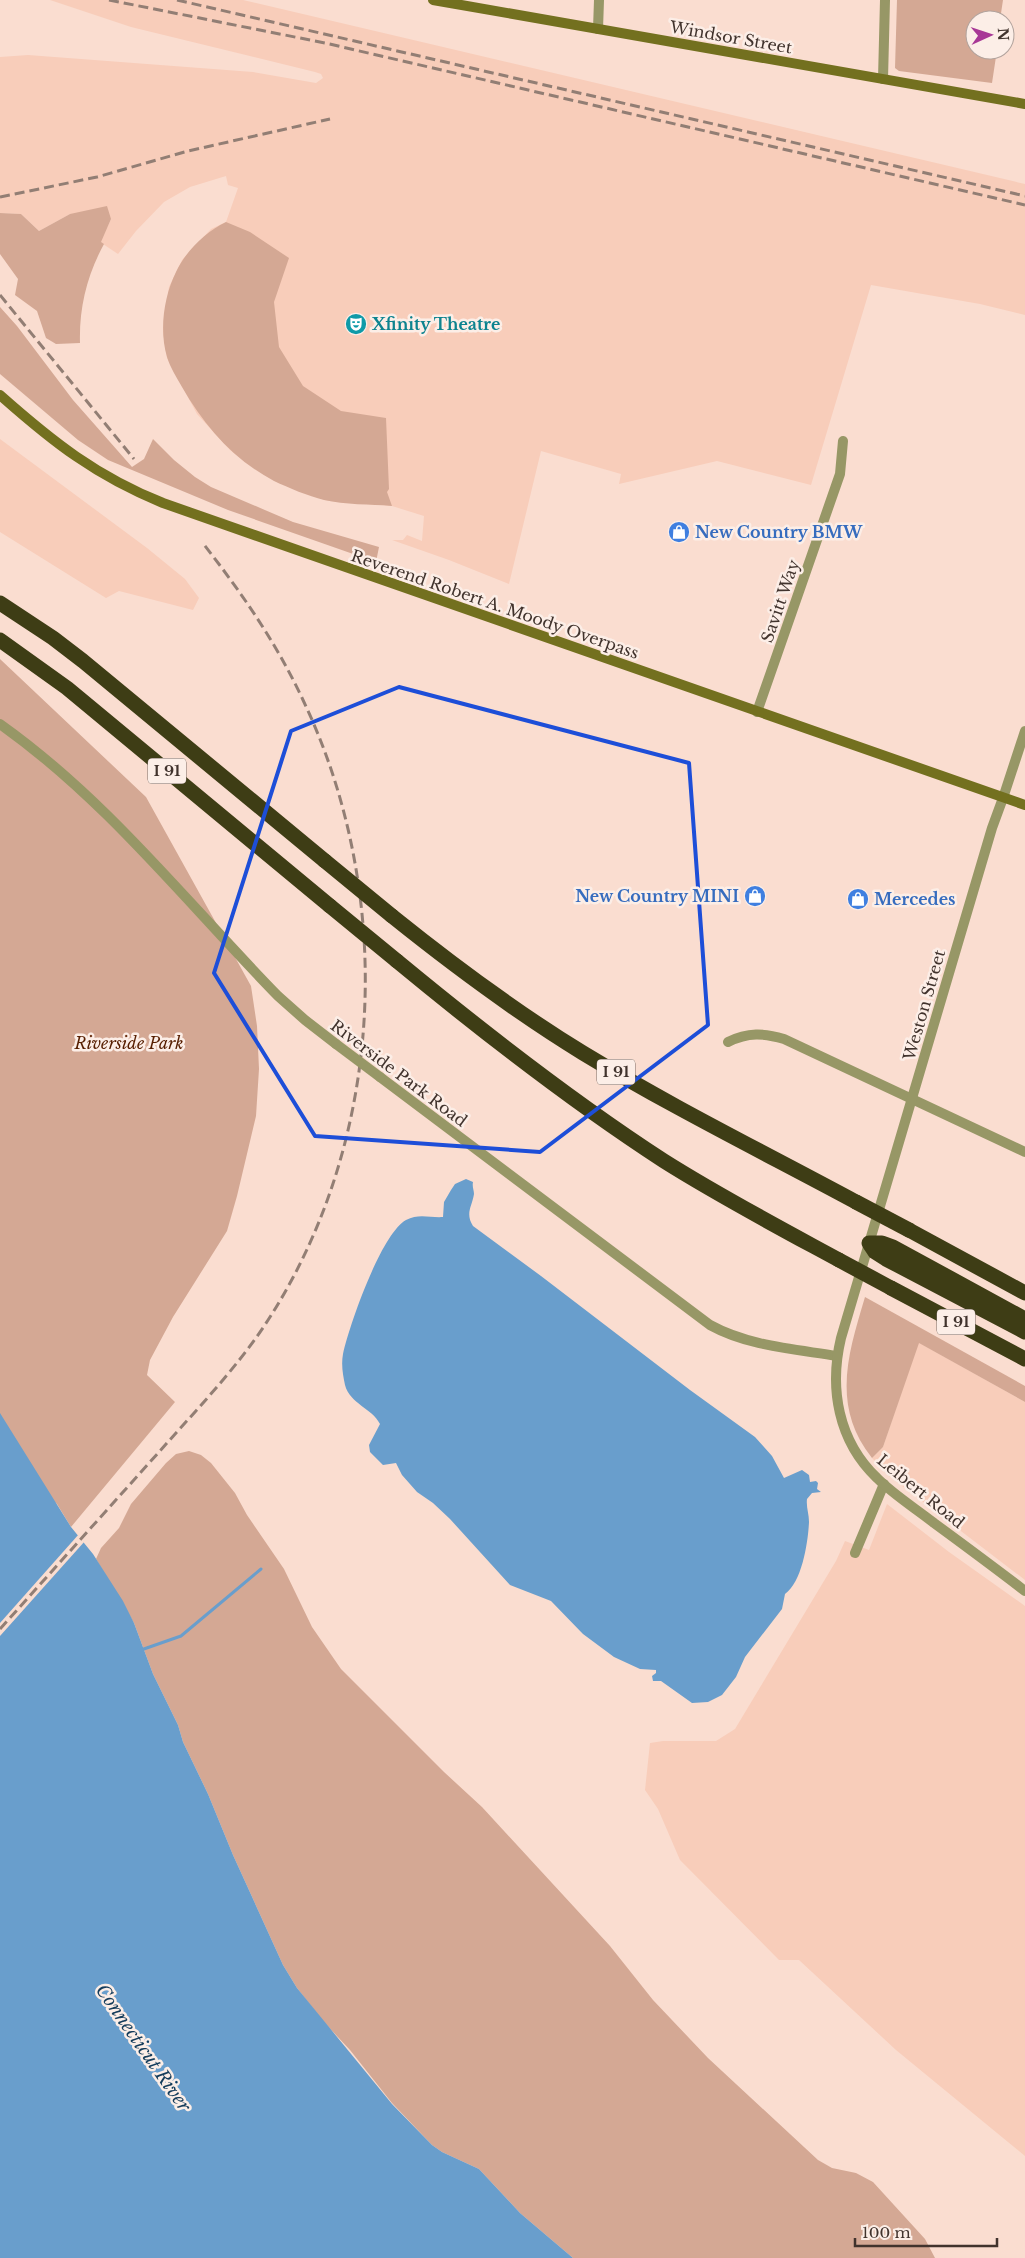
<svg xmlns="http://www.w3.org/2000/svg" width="1025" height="2258" viewBox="0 0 1025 2258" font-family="'Libre Baskerville',serif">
<rect width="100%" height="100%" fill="#faddd0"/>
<!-- built -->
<g fill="#f8cdba">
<polygon points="50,0 243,0 1025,184 1025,315 980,304 871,285 811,485 717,461 619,484 621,474 541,451 509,584 449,560 392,540 403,540 407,535 422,541 424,516 392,506 324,500 245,462 230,450 197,414 167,358 163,332 164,319 169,287 182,260 211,229 226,222 238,188 228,185 226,176 190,187 164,202 136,231 118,254 100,242 111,219 70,214 39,231 21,214 0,213 0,57 28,55 253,72 316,83 323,78 321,74 315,72 131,27"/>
<polygon points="0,439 147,548 185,579 199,598 193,610 119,591 106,598 0,532"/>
<polygon points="918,1342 1025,1402 1025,1580 889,1476 872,1458 883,1447"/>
<polygon points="887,1504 949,1552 1025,1606 1025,2156 896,2050 799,1960 779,1960 680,1860 658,1809 645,1790 650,1743 663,1741 716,1741 735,1729 836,1561 845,1541 869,1550"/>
</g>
<!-- green -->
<g fill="#d4a894">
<polygon points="897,0 1003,0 1000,20 975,20 975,50 997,50 992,83 899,71 895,68"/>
<path d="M 107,206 L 111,219 L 101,242 L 104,244 C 87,275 79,308 80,343 L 56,344 L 46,338 L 37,311 L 15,295 L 18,279 L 0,254 L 0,213 L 21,214 L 39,231 L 70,214 Z"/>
<path d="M 226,222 L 250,232 L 289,258 L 274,302 L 279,347 L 303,386 L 341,411 L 386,418 L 389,489 L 387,492 L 392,506 C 370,504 345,505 324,500 C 308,496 289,488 274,481 C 233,459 205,427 182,387 C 177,378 170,367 167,357 C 159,330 164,296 176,272 C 186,251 205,232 226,222 Z"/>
<polygon points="0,307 17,326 73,400 132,467 144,459 153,439 174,460 195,477 211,487 293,522 379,547 376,562 228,510 108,460 78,440 0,374"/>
<polygon points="0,659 146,797 251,986 257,1026 259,1069 256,1116 237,1196 227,1231 173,1317 150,1360 147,1375 175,1402 71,1527 57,1504 0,1455"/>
<path d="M 865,1297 L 1025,1386 L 1025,1402 L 919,1343 L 883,1447 L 872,1458 C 831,1406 848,1354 865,1297 Z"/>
<polygon points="189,1451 201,1455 211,1463 235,1493 247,1515 284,1569 312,1627 341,1669 444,1772 482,1807 610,1946 653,2000 708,2058 818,2160 832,2168 856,2173 873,2182 925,2239 935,2258 573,2258 520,2213 479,2169 442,2152 432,2145 392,2103 350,2050 322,2020 297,1988 283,1965 233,1855 208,1794 183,1742 178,1725 153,1674 134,1623 96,1559 101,1548 119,1528 131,1504 166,1463 176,1454"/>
</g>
<!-- water -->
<g fill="#699ecc">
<path d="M 466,1179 L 473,1182 C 472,1187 474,1190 474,1194 C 472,1207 465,1213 473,1226 L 541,1276 L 690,1390 L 755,1437 L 772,1456 L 784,1478 L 802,1470 L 809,1475 L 810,1482 L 816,1481 L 818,1483 L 817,1489 L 821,1492 L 812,1493 L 807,1499 C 806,1507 809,1514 809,1522 C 808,1543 802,1582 785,1594 L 782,1609 L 745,1657 L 736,1677 L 722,1695 L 708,1702 L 692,1703 L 661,1681 L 653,1681 L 652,1676 L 656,1673 L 656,1670 L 640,1669 L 614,1657 L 583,1634 L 551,1601 L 510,1585 L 450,1519 L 433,1503 L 417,1492 L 402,1475 L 396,1463 L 383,1465 L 370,1452 L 369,1445 L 380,1424 C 372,1408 350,1404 345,1385 C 343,1375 341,1365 343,1354 C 349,1326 381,1234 406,1220 C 419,1213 430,1218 443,1217 L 444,1202 L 451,1190 L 455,1184 Z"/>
<polygon points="0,1413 71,1527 93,1554 123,1601 134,1623 153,1674 178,1725 183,1742 208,1794 233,1855 283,1965 297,1988 392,2104 432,2145 442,2152 479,2169 520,2213 573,2258 0,2258"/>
</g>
<!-- pier -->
<polygon fill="#faddd0" points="79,1534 85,1541 0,1636 0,1623"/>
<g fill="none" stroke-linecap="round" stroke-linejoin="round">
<!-- stream -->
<polyline stroke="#699ecc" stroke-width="3" points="141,1650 181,1636 261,1569"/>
<!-- minor -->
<g stroke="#979766" stroke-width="10">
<polyline points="598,29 599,0"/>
<polyline points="883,79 885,0"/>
<polyline points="757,712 840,474 843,441"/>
<path d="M 0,724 C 107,800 187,903 278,996 L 305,1020 L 336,1044"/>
<polyline points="1003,798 1025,731"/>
<path d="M 728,1042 C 748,1032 764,1033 784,1039 L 1025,1152"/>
<path d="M 380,1077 L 710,1325 C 748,1346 794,1349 837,1356"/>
<polyline points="855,1553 884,1484"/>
</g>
<!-- tertiary -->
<path stroke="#979766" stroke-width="10" d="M 1003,798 L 992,828 L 841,1338 C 829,1388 838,1441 877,1478 C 894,1495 915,1508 934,1523 C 964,1545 995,1568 1025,1591"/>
<!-- secondary -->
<g stroke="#73701f" stroke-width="10">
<polyline points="433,0 1025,104"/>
<path d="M 0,395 C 53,442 96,476 163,503 L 1025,805"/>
</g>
<!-- motorway -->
<g stroke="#3e3d15" stroke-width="15">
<polyline points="0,603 53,638 83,661 325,861"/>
<polyline points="0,640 67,688 330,906"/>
<path d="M 392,916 C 453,965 516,1012 583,1053 C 672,1107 765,1153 856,1202"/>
<path d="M 397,961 C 483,1032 570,1100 664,1161 C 721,1197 780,1228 839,1260"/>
<polyline points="909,1230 1025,1293"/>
<polyline points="891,1288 1025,1359"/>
<polyline points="1025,1319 893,1247 882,1243 869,1243 875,1252 886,1259 1025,1332"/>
</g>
<!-- rail -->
<g stroke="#927e74" stroke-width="3" stroke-dasharray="10 5" stroke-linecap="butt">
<polyline points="109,0 325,43 1025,205"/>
<polyline points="177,0 1025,196"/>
<polyline points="0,197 97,177 188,151 330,119"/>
<polyline points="0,295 134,459"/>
<path d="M 0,1629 C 53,1570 106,1511 159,1452 C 197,1409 239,1366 270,1317 C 386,1135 395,893 303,700 C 276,642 241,592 202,542"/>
</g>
<!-- minor-bridge -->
<polyline stroke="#979766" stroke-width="10" points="336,1044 380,1077"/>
<!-- motorway-bridge -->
<g stroke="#3e3d15" stroke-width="15">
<polyline points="325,861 392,916"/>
<polyline points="330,906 397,961"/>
<polyline points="856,1202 909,1230"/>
<polyline points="839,1260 891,1288"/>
</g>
</g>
<!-- marked area -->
<path fill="none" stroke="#1d4ed8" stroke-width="4" stroke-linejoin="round" d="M 399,687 L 689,763 L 708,1025 L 540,1152 L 315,1136 L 214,973 L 291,731 Z"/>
<!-- icons -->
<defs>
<g id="theatre-disc" transform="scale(1.125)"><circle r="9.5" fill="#0f9aa8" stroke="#fceee7"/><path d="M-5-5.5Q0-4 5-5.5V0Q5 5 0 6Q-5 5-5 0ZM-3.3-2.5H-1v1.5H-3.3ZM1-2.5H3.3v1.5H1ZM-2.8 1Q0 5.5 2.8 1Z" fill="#fff"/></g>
<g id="shop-disc" transform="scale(1.125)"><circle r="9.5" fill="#3f7fe0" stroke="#fceee7"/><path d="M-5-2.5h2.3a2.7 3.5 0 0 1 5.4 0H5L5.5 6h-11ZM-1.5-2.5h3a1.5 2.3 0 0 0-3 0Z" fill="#fff"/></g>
</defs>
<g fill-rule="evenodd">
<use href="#theatre-disc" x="356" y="324"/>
<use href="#shop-disc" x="679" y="532"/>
<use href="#shop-disc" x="755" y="896"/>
<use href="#shop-disc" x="858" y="899"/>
</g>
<g text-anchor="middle" stroke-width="5" stroke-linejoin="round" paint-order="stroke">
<!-- shield labels -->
<g fill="#fceee7" stroke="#796b65" stroke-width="1">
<rect x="148" y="758.5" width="38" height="25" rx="4"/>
<rect x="597" y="1059.5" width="38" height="25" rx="4"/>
<rect x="937" y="1309.5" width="38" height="25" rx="4"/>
</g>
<g font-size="15" font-weight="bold" fill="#41332d">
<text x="167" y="776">I 91</text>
<text x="616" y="1077">I 91</text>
<text x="956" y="1327">I 91</text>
</g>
<!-- street labels -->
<g font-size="16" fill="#41332d" stroke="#fceee7">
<text transform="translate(731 37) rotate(10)" y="6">Windsor Street</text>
<text transform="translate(780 601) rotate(-71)" y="6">Savitt Way</text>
<text transform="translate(495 604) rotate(19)" y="6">Reverend Robert A. Moody Overpass</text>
<text transform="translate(924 1005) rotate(-74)" y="6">Weston Street</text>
<text transform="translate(399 1073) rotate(37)" y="6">Riverside Park Road</text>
<text transform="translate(921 1491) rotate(39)" y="6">Leibert Road</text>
</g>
<!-- culture labels -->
<g font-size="16" font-weight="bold" fill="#0d838f" stroke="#fceee7" text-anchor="start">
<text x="372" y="330">Xfinity Theatre</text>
</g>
<!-- shop labels -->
<g font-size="16" font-weight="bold" fill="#366cbe" stroke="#fceee7" text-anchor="start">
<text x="695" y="538">New Country BMW</text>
<text x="739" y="902" text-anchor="end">New Country MINI</text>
<text x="874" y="905">Mercedes</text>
</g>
<!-- park labels -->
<g font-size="16" font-style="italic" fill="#571e00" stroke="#fceee7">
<text x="129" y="1049">Riverside Park</text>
</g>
<!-- water labels -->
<g font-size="18" font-style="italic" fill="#143c5b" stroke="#fceee7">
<text transform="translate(143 2048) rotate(55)" y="6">Connecticut River</text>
</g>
</g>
<!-- north arrow -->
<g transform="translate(990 35) rotate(87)"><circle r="24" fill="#fceee7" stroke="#b1a39d"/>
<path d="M0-4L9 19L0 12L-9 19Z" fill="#a83896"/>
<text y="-8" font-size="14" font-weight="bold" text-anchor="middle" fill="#41332d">N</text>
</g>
<!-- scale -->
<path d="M855 2238v8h142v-8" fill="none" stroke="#41332d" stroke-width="2.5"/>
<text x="862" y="2238" font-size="15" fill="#41332d" stroke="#fceee7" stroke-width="4" paint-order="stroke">100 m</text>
</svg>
